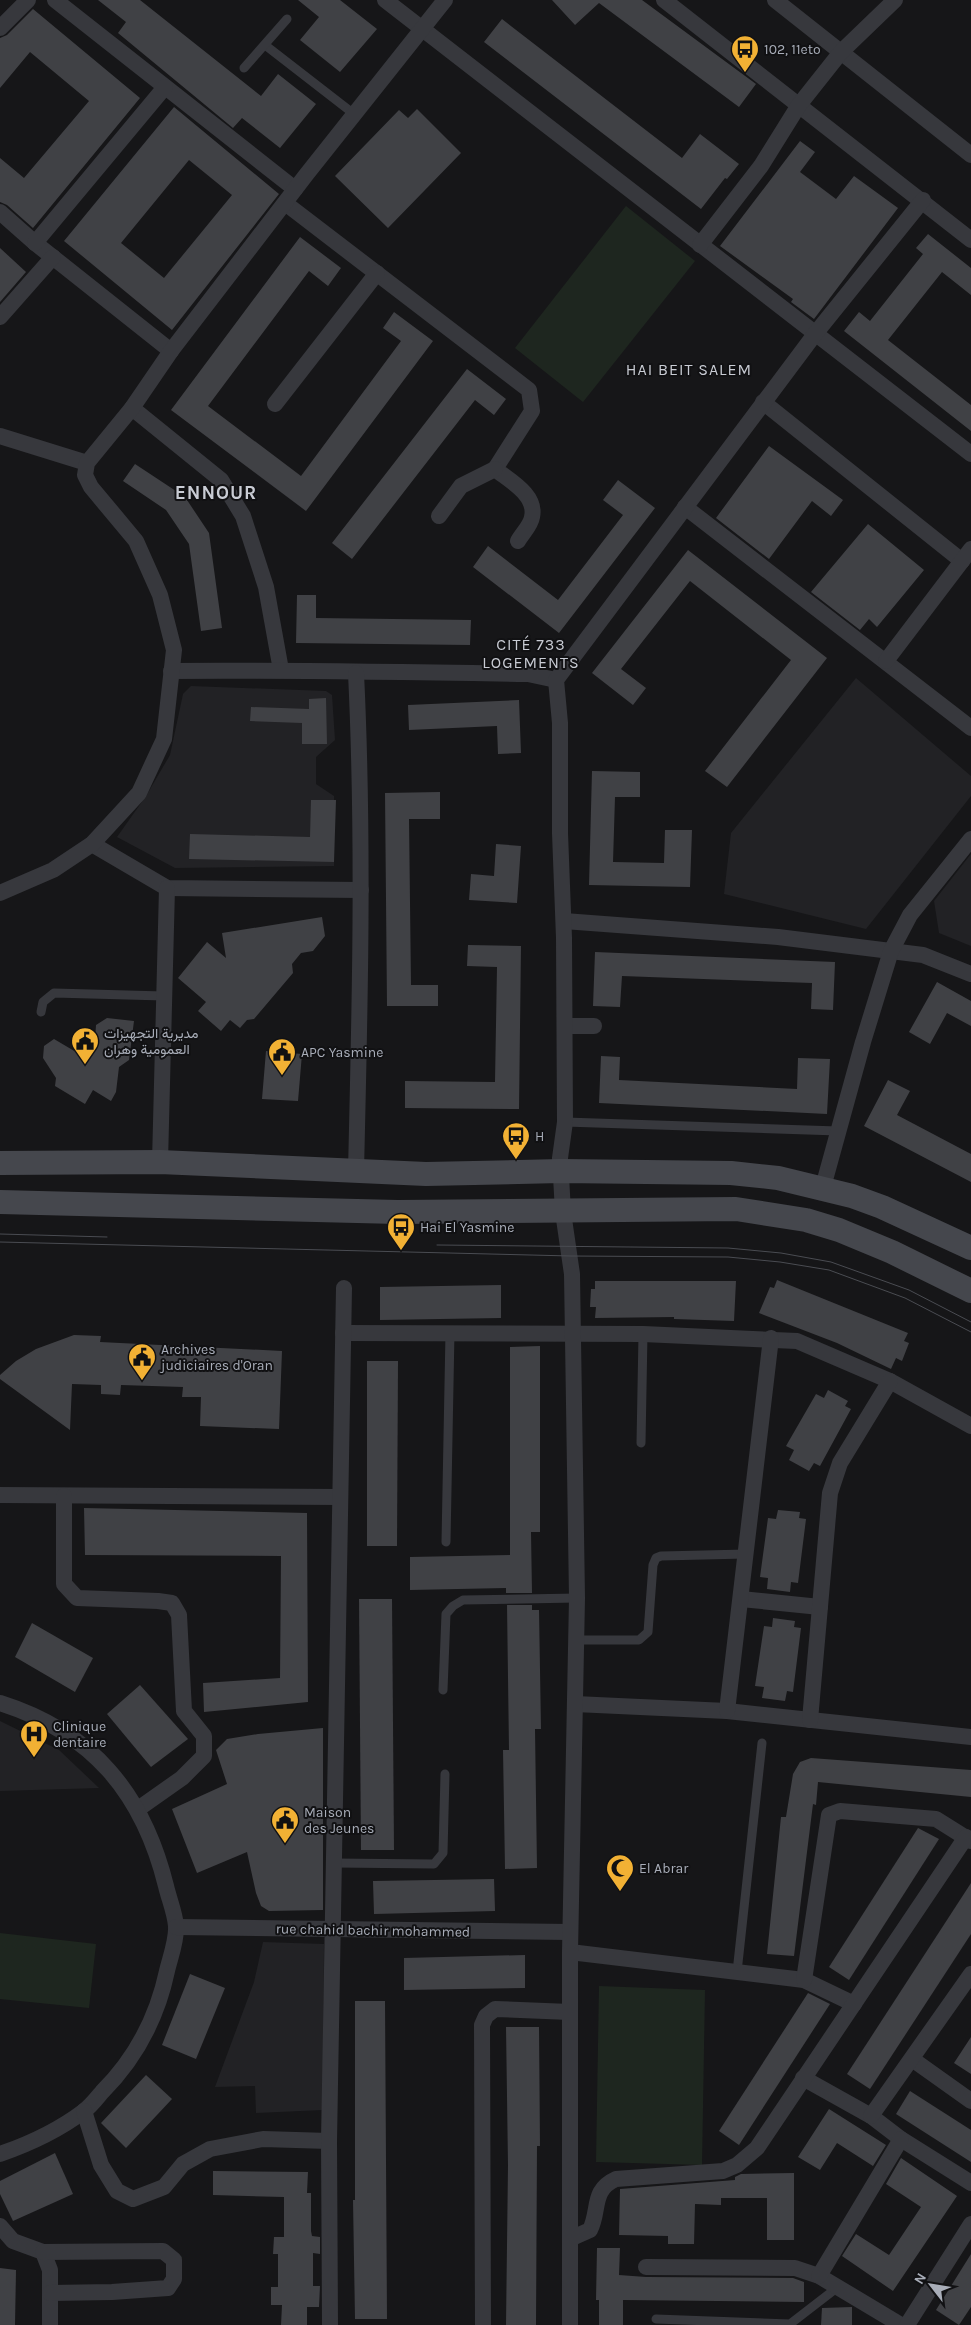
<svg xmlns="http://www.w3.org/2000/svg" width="971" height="2325" viewBox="0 0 971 2325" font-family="Karla,Vazirmatn,sans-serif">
<rect width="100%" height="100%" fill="#161618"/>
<!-- built -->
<g fill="#222225">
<polygon points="856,678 971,776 971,796 866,929 724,894 731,833"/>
<polygon points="191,686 326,691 332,695 335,740 316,757 316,784 334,796 334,866 175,868 117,837 146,796 170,755 183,694"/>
<polygon points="971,854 971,946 939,933 934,901"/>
<polygon points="0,1721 59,1750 99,1788 0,1791"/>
<polygon points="263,1942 324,1944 323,2110 256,2113 255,2086 215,2087 254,1982"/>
</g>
<!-- green -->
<g fill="#1e261f">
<polygon points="626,206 695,261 583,402 515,348"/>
<polygon points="0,1933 96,1944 89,2008 0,1999"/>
<polygon points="599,1986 705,1990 702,2165 596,2162"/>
</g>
<!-- building -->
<g fill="#404145" fill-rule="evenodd">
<polygon points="98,0 140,0 261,96 278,74 316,104 280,148 242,118 233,128 118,33 126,22"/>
<polygon points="298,0 340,0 377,29 340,72 300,40 319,17"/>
<polygon points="552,0 642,0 756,84 739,107 599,3 575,25"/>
<polygon points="33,9 140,98 33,228 7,205 0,202 0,158 24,178 89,101 30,52 0,88 0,38 7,35"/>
<polygon points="502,19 682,158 700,134 739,164 727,179 725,178 701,209 484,42"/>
<path d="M 174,107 L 279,194 L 172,330 L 64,241 ZM 189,160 L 232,195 L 164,278 L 121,243 Z"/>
<polygon points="417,109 461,153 388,228 335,176 399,110 408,118"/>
<polygon points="800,141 815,152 800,172 836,199 854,176 898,208 814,319 791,302 793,299 720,246"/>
<polygon points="928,234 971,268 971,295 942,272 888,340 971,405 971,431 844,331 859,312 870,321 923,254 916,248"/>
<polygon points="300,237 341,268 328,286 309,271 208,406 301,476 401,341 383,328 394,312 433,341 306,511 171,410"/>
<polygon points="0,248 26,272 0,302"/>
<polygon points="467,369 506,399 494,415 475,400 352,559 332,543"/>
<polygon points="769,446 843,500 831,516 812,501 769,559 716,518"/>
<polygon points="135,464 185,497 209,533 222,628 201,631 189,544 166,510 123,481"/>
<polygon points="618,480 655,508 559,633 473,567 488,546 558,600 623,515 603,500"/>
<polygon points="868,524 924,570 877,627 869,619 860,630 811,592"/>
<polygon points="688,550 827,658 727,787 705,771 791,660 690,581 621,669 646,688 633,705 592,673"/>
<polygon points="297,595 316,595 316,618 471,620 470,645 296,643"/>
<polygon points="326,698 327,744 302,744 302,723 250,721 251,707 309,709 309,699"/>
<polygon points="519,700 521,753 498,754 497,726 409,730 408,705"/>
<polygon points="592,771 640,772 640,797 615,797 613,862 664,863 665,830 692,830 690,887 589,885"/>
<polygon points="440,792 440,819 409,819 411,985 438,985 438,1006 387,1006 385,793"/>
<polygon points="311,800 336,800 334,862 189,859 190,834 310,837"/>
<polygon points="496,844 521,846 517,903 469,900 471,874 494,876"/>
<polygon points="322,917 325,936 313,951 301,953 292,964 293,973 254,1019 247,1020 240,1028 230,1020 221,1031 198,1011 206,1002 178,978 207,942 226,958 222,933"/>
<polygon points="468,945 521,946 519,1109 405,1108 405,1081 495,1082 497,967 467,966"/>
<polygon points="595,952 835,962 833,1010 811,1009 812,983 622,976 620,1007 593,1006"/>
<polygon points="937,982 971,1001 971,1026 947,1013 930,1044 909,1032"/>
<polygon points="107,1018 134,1021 129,1060 119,1067 116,1092 111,1101 93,1090 85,1104 55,1086 56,1078 43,1058 44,1046 54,1039 76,1052 95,1040 96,1025"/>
<polygon points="266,1051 302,1054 298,1101 262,1099"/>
<polygon points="601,1056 620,1057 619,1080 797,1089 798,1058 830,1059 827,1114 599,1103"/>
<polygon points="888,1080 910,1091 897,1115 971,1154 971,1182 864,1126"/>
<polygon points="777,1280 908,1333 904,1341 909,1343 902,1361 896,1358 891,1369 837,1343 759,1313 770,1287 774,1288"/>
<polygon points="595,1281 736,1281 734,1321 674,1319 674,1317 595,1318 596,1307 590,1307 591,1289 595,1289"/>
<polygon points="501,1285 501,1318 380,1320 380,1287"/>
<polygon points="74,1335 101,1336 100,1342 282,1351 279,1429 200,1426 201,1397 182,1397 183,1387 121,1385 120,1395 101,1394 101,1385 72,1384 70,1430 0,1379 0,1375 16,1361 36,1349"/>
<polygon points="540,1346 540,1532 531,1532 532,1593 506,1593 506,1588 410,1590 410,1557 510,1555 510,1347"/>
<polygon points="367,1361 398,1361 397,1546 367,1546"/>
<polygon points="828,1390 848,1401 845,1406 851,1409 820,1466 814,1463 809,1471 789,1460 794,1450 786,1446 816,1394 824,1398"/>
<polygon points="84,1508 307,1513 308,1702 204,1712 203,1683 280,1678 281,1556 85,1555"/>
<polygon points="778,1510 800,1512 799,1518 806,1519 798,1583 791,1582 790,1592 767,1589 768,1578 760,1577 768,1518 776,1519"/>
<polygon points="359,1599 392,1599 394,1850 361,1850"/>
<polygon points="507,1605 532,1605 532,1610 539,1610 541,1729 535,1729 537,1868 505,1869 503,1750 509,1750"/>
<polygon points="773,1618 795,1621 794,1627 801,1628 793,1692 787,1691 785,1701 762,1698 764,1687 755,1686 764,1626 772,1627"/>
<polygon points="32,1623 93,1658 75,1692 15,1657"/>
<polygon points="140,1685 188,1739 151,1767 107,1714"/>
<polygon points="323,1728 323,1910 269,1911 261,1906 256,1893 247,1852 197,1873 172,1809 227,1784 216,1750 227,1739 258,1734"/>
<polygon points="811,1758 971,1770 971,1797 818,1782 816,1805 813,1804 794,1956 767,1954 781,1817 786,1817 793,1774 800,1762"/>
<polygon points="918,1828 939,1839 849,1980 829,1967"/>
<polygon points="494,1879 495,1911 374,1914 373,1881"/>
<polygon points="971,1883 971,1934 870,2089 847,2074"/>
<polygon points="525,1955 525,1988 404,1990 404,1958"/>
<polygon points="190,1974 225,1988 196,2059 162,2045"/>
<polygon points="808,1993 830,2004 739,2145 719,2131"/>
<polygon points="355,2001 385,2001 387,2319 355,2319 353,2200 355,2200"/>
<polygon points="506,2027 539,2027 540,2146 537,2146 536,2325 506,2325 508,2165"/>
<polygon points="971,2037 971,2074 954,2063"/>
<polygon points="146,2075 172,2099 126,2148 101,2123"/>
<polygon points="910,2091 971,2130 971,2162 896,2114"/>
<polygon points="829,2109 886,2145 873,2166 837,2143 820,2170 798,2157"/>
<polygon points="55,2153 73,2194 13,2221 0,2194 0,2181"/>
<polygon points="901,2158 957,2196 893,2291 842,2256 856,2234 889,2255 921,2207 886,2184"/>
<polygon points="213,2171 308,2172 307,2193 311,2193 311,2231 312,2236 320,2237 320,2254 313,2253 313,2286 320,2286 319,2307 307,2307 307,2325 281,2325 282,2305 271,2305 271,2287 278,2287 278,2254 273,2254 274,2237 284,2237 284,2197 213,2195"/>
<polygon points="794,2173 794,2240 767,2240 767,2198 721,2198 721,2205 695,2204 694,2244 668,2244 668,2236 619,2235 620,2189 735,2180 735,2177 741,2174"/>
<polygon points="597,2248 620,2248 619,2275 646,2277 793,2278 804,2282 804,2302 623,2300 623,2325 599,2325 599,2300 596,2300"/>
<polygon points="971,2254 971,2307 959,2325 936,2310"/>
<polygon points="0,2268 16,2270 15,2325 0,2325"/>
<polygon points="852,2307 852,2325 821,2325 822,2308"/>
</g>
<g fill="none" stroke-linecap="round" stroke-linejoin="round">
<!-- service -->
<g stroke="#37383d" stroke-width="9">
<polyline points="265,45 354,114"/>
<polyline points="244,68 287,19"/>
<polyline points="41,1012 43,1002 54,993 164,996"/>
<polyline points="565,1122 838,1131"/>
<polyline points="641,1443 643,1334"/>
<polyline points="446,1542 450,1332"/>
<polyline points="576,1640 639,1640 648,1632 653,1565 656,1558 661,1556 746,1554"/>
<polyline points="443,1690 446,1614 453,1606 463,1600 577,1598"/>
<polyline points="334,1863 434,1864 443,1853 445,1774"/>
<polyline points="737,1972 762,1743"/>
<polyline points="656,2319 790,2324 838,2287"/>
</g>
<!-- minor -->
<g stroke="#37383d" stroke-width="16">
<polyline points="55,0 295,189"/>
<polyline points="385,0 971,454"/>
<polyline points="664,0 971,240"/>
<polyline points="775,0 971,155"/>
<polyline points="0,28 28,0"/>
<path d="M 285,203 L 529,390 L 532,411 L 495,469 C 510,481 537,495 532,517 C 531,525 522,534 518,541"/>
<polyline points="0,212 35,243 171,351"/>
<polyline points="35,243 165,87"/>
<polyline points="700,245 761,166 799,105 841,52 895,0"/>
<polyline points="0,317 53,257"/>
<polyline points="763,402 962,561"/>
<polyline points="275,404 377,273"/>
<polyline points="132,408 221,480 243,516 266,587 281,670"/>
<polyline points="0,436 87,463"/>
<polyline points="685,507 971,728"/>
<polyline points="439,516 461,486 495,469"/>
<polyline points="886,661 971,549"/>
<path d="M 171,671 C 290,670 409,672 528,674 L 556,680"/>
<polyline points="92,844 167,888 361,890"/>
<polyline points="0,893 53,870 92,844 139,793 164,739 174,650 160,595 136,541 91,487 85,475 87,463 132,408 171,351 306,175 445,0"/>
<polyline points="564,921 778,937 923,955 971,974"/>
<polyline points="565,1026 594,1026"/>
<polyline points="160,1162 167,888"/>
<path d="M 356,1171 C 360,1005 364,839 356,673"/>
<polyline points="823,1187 863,1042 891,951 910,915 971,839"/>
<polyline points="343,1333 643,1334 797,1341 890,1381 971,1426"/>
<polyline points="0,1495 340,1497"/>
<polyline points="64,1496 64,1584 77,1598 158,1601 172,1603 179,1615 184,1711 204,1736 204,1756 182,1778 138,1809"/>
<polyline points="741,1599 820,1607"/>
<path d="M 0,1703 C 92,1732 143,1793 166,1886 C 169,1899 175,1913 176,1926 C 177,1940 170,1958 167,1971 C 157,2018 136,2058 102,2092 C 97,2098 91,2106 84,2111 C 59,2130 29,2144 0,2154"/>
<polyline points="575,1704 727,1711 971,1737"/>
<polyline points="727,1711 771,1338"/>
<polyline points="810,1720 830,1493 840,1463 890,1381"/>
<polyline points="176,1927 570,1932"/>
<polyline points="570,1952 804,1980 854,2004"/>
<polyline points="804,1980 829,1815 840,1811 936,1819 971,1841"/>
<polyline points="912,2059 971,2101"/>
<polyline points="803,2078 871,2116 901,2139 971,2183"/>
<polyline points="84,2111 101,2165 117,2191 133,2199 164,2187 183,2164 210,2149 263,2139 329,2141"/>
<polyline points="871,2116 971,1974"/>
<polyline points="0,2226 13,2241 43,2252 50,2270 50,2325"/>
<path d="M 572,2238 L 590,2230 C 600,2210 591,2190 616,2179 L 723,2171 L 737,2165 L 757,2148 L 966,1837"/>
<polyline points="43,2252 163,2251 174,2260 174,2279 168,2288 112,2292 50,2293"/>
<polyline points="646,2267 795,2268 819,2276 901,2325"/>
<polyline points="819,2276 901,2139"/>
<polyline points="330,2325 329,2141 344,1288"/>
<polyline points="483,2325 482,2025 486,2016 495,2009 570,2012"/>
<polyline points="570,2325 570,1952 577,1598 572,1274 563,1212 560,1158 565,1122 564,938 560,833 560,723 556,680 815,334 923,200"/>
<polyline points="907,2325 971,2224"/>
</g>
<!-- secondary -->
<g stroke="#45474d" stroke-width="24">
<polyline points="0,1163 160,1162 426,1174 561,1171 731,1173 778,1178 852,1196 882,1207 971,1248"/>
<polyline points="0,1202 398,1212 736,1209 806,1220 839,1230 892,1252 971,1291"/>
</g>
<!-- tram -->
<g stroke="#4a4c52" stroke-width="1">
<polyline points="0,1234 107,1237"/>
<polyline points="0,1242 571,1256 728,1257 780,1262 829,1270 905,1298 971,1332"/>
<polyline points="437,1245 728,1248 781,1253 831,1262 909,1290 971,1322"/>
</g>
</g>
<!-- icons -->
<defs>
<g id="bus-pin" transform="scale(1.4375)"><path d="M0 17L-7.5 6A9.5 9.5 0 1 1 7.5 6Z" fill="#f2b134" stroke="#111113"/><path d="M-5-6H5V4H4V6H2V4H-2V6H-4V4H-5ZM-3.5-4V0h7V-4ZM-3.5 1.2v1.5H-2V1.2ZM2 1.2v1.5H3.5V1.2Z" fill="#111"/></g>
<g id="civic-pin" transform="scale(1.4375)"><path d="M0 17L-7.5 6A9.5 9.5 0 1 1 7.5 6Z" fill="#f2b134" stroke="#111113"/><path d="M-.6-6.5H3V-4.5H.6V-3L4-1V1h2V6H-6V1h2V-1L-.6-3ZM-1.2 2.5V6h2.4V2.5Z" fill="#111"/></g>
<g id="hospital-pin" transform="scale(1.4375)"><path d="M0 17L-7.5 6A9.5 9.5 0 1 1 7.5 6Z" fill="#f2b134" stroke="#111113"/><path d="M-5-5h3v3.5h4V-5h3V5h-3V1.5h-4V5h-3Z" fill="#111"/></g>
<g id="mosque-pin" transform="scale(1.4375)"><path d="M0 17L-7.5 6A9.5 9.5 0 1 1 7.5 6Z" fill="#f2b134" stroke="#111113"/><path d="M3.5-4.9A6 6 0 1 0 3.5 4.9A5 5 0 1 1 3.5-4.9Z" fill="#111"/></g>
</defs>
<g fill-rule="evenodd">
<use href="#bus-pin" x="745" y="49"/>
<use href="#civic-pin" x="85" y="1041"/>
<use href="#civic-pin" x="282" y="1052"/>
<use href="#bus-pin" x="516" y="1136"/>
<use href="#bus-pin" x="401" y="1227"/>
<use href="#civic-pin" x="142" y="1357"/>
<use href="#hospital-pin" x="34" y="1734"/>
<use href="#civic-pin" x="285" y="1820"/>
<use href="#mosque-pin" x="620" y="1868"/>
</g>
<g text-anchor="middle" stroke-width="4" stroke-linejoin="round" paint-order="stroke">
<!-- poi labels -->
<g font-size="14" fill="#a8adb8" stroke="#111113" text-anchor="start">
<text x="764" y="54">102, 11eto</text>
<text x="104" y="1038">مديرية التجهيزات<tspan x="104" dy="16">العمومية وهران</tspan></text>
<text x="301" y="1057">APC Yasmine</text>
<text x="535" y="1141">H</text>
<text x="420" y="1232">Hai El Yasmine</text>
<text x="161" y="1354">Archives<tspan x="161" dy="16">judiciaires d'Oran</tspan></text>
<text x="53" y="1731">Clinique<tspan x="53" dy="16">dentaire</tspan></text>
<text x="304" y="1817">Maison<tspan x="304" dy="16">des Jeunes</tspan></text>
<text x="639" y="1873">El Abrar</text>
</g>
<!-- street labels -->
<g font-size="14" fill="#a8adb8" stroke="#111113">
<text transform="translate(373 1930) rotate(1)" y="5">rue chahid bachir mohammed</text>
</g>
<!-- quarter labels -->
<g font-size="16" letter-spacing="1" fill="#c9ccd4" stroke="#111113">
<text x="689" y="375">HAI BEIT SALEM</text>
<text x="531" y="650">CITÉ 733<tspan x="531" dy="18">LOGEMENTS</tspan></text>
</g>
<!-- district labels -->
<g font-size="19" font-weight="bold" letter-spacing="1" fill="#c9ccd4" stroke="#111113">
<text x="216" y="499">ENNOUR</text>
</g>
</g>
<!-- north arrow -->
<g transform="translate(931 2285) rotate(301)" stroke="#111113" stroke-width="4" paint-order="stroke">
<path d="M0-4L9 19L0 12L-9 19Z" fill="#a8adb8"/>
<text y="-8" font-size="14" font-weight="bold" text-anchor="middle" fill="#a8adb8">N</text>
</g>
</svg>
